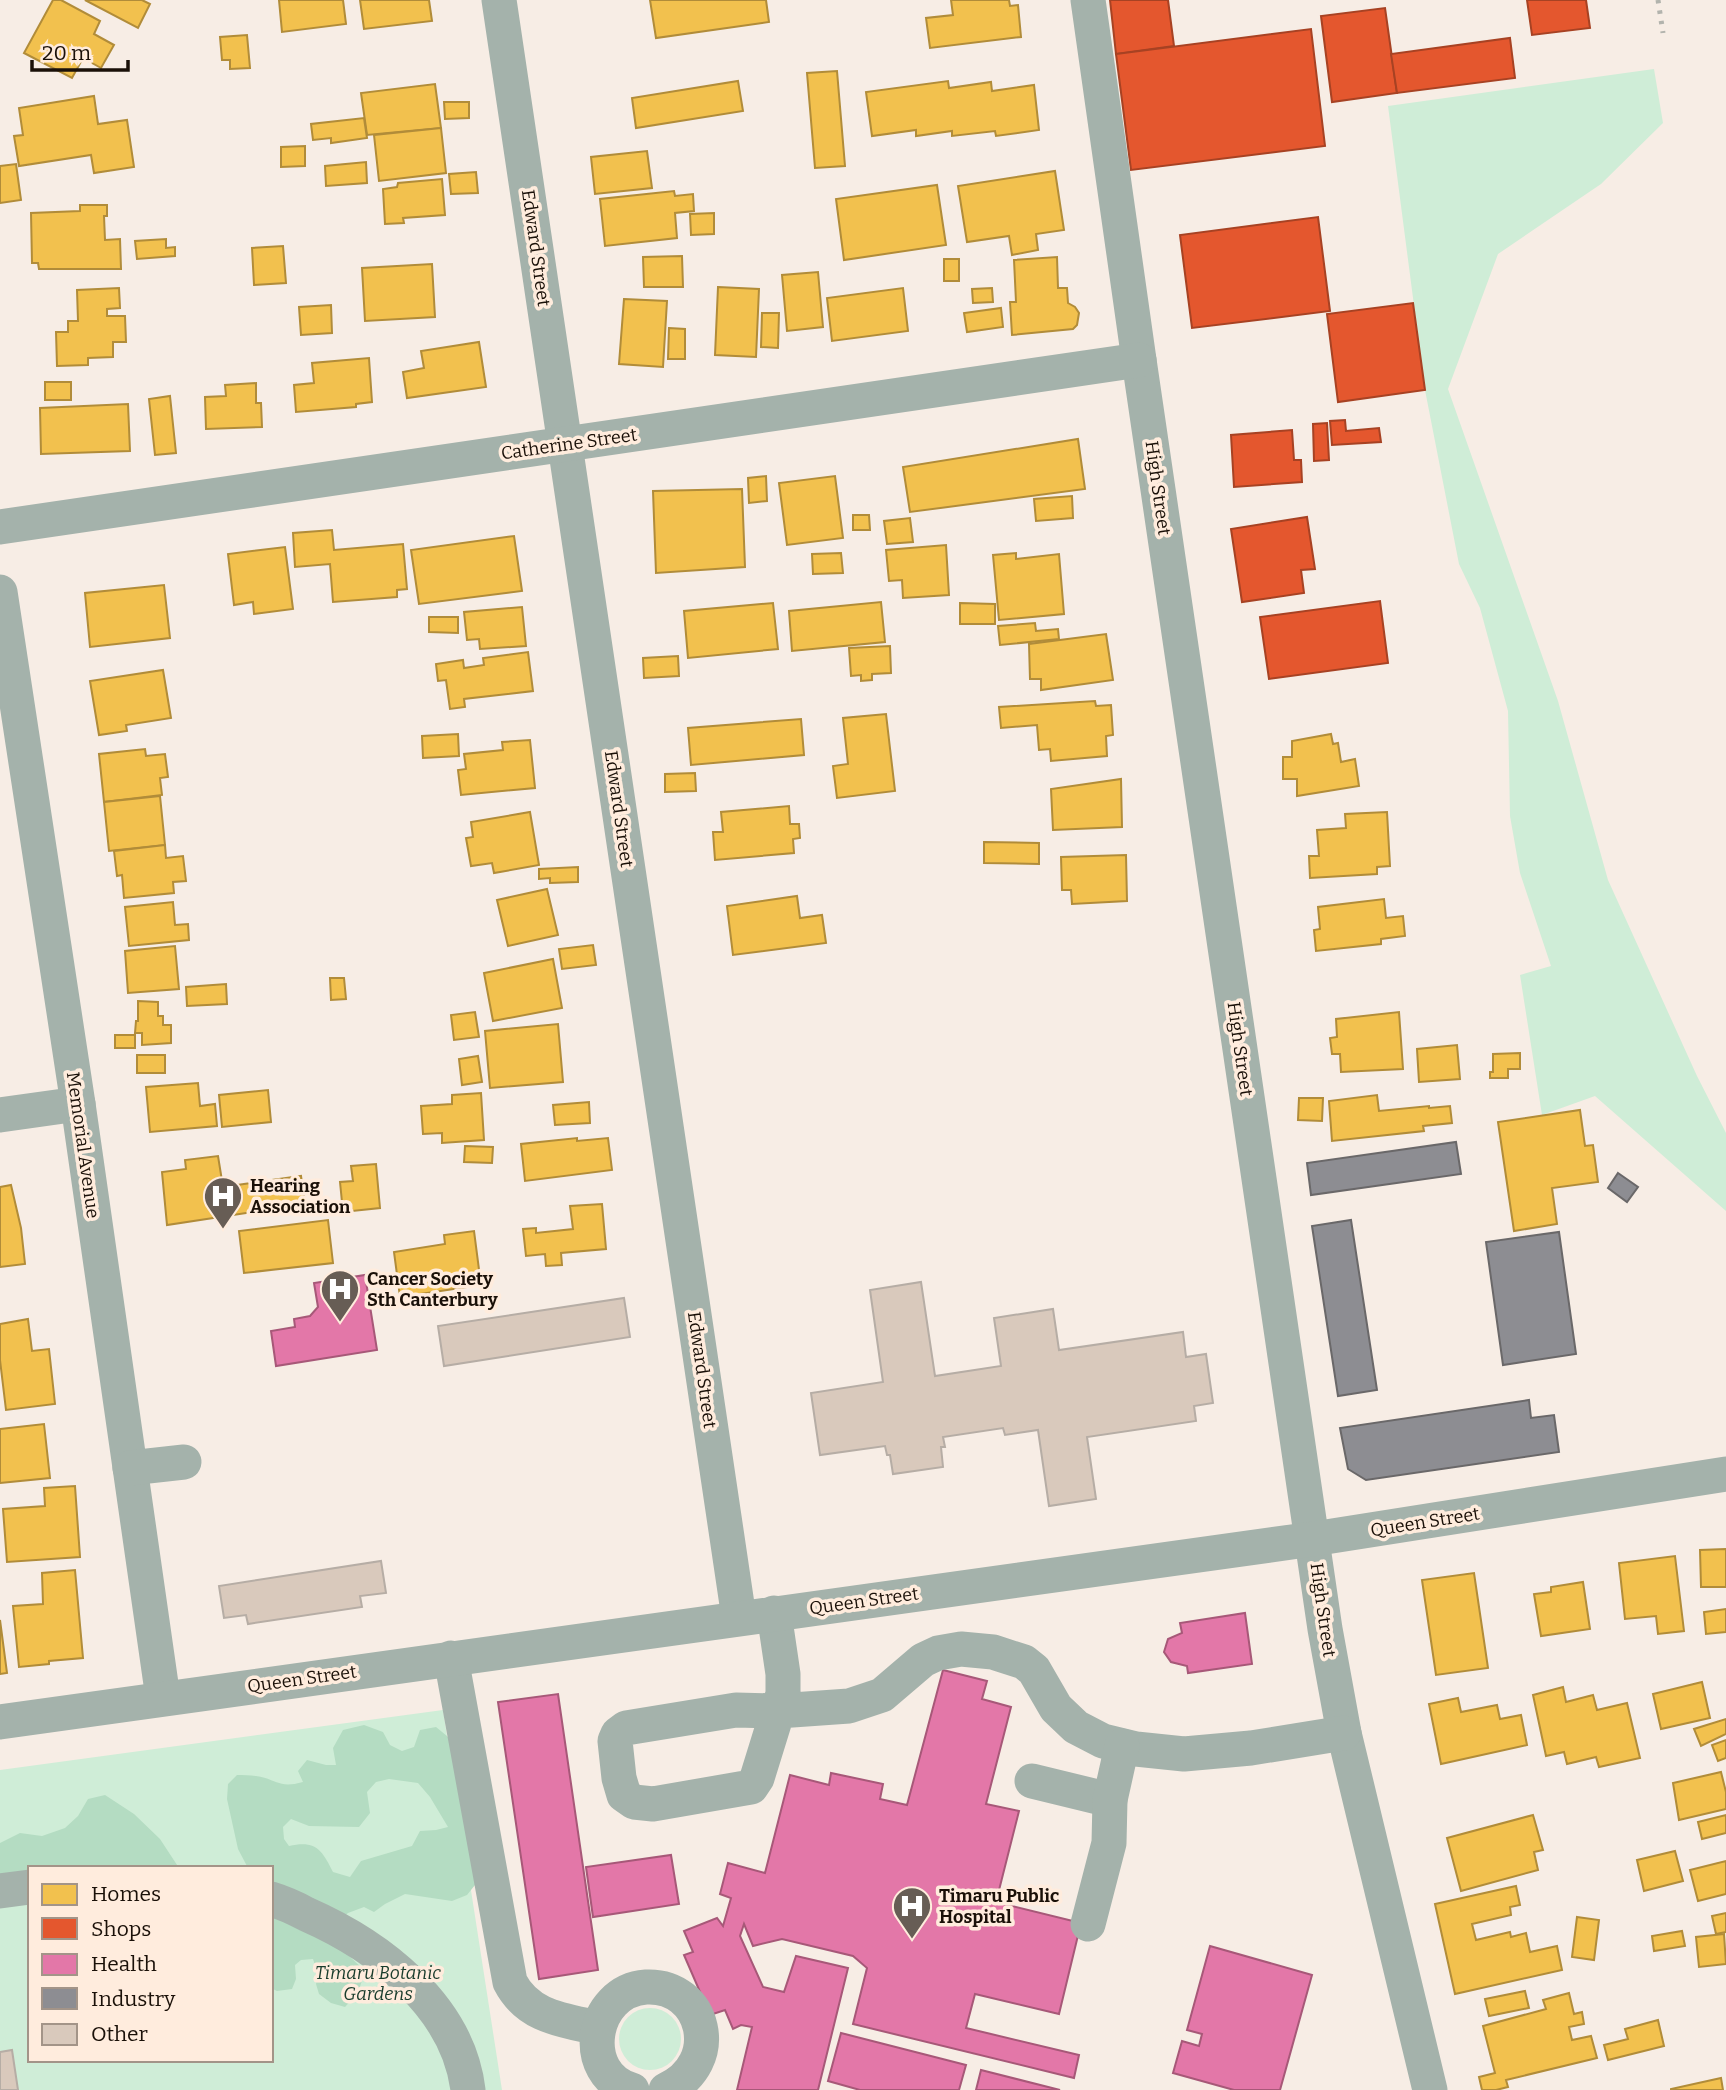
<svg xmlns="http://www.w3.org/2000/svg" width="1726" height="2090" viewBox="0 0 1726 2090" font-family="Bitter,serif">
<rect width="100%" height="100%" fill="#f7ede5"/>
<!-- green -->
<g fill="#cfedd7" fill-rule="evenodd">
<polygon points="1654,69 1663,123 1601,184 1498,254 1448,389 1558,701 1608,880 1697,1076 1726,1133 1726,1211 1595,1096 1542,1115 1520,975 1551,966 1520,873 1510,816 1508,711 1480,608 1459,564 1425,390 1388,106"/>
<path d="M 443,1710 L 502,2090 L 0,2090 L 0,1770 ZM 30,1868 L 271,1868 L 271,2060 L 30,2060 Z"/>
<circle cx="650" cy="2039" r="31"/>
</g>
<!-- forest -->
<g fill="#b4dcc2" fill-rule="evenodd">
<path d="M 364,1725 L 383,1732 L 390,1745 L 402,1751 L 414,1747 L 420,1730 L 436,1727 L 453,1741 L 479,1880 L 467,1895 L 452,1901 L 405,1894 L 385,1904 L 374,1912 L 364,1907 L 348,1913 L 328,1931 L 346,1953 L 365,1971 L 358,1993 L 345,2007 L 331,2003 L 319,1994 L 316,1984 L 318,1974 L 313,1959 L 301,1960 L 295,1965 L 296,1979 L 292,1989 L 277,1991 L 271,1988 L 271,1923 L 285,1893 L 271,1885 L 271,1868 L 248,1868 L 238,1849 L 227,1799 L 228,1784 L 237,1775 C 243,1775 250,1775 256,1776 C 277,1779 278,1789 303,1782 L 298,1771 L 307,1760 L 326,1765 L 336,1765 L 333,1748 L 343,1730 ZM 389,1779 L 418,1783 L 430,1797 L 448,1827 L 436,1830 L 420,1831 L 412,1846 L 361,1861 L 350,1877 L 333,1872 C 322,1850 316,1840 289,1846 L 284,1839 L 283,1827 L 291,1819 L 309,1826 L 359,1827 L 370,1813 L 367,1792 L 376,1782 Z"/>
<polygon points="105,1795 134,1814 160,1839 179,1868 30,1868 30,1873 0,1874 0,1843 20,1833 42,1836 65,1828 78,1816 88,1799"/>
</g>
<!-- homes -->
<g fill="#f2c14e" stroke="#b18c39" stroke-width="2">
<polygon points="53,0 61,0 100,21 94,34 114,45 101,68 83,58 72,78 24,53"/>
<polygon points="85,0 142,0 150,4 138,28"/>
<polygon points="279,0 343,0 346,24 282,32"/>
<polygon points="360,0 429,0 432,21 364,29"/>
<polygon points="650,0 766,0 769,22 656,38"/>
<polygon points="951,0 1009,0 1010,6 1018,5 1021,37 930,48 926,18 953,15"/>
<polygon points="247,35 250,68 230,69 230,60 222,60 220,37"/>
<polygon points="837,71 845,166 815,168 807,73"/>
<polygon points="738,81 743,111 636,128 632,98"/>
<polygon points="948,81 949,88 991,82 992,91 1034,85 1039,130 996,136 995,131 952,136 952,131 916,136 916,130 872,136 866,92"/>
<polygon points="435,84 441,128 367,135 361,93"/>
<polygon points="94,96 98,124 127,120 134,167 94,173 91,155 19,166 14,136 23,135 19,108"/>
<polygon points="444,102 469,102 469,118 445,119"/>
<polygon points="364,118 367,138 331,143 331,138 313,140 311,124"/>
<polygon points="441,128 446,173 379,181 374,135"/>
<polygon points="305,146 305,166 281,167 281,147"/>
<polygon points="647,151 652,188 595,194 591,157"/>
<polygon points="366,162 367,183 326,186 325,166"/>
<polygon points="16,164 21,200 0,203 0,166"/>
<polygon points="1055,171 1064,230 1036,234 1038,250 1012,255 1009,236 967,242 958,186"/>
<polygon points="476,172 478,193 451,194 449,174"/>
<polygon points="442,179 445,215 403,218 404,223 385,224 383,189 397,187 398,183"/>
<polygon points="937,185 946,245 844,260 836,199"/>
<polygon points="674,191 675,196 693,194 694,211 675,213 677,238 605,246 600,199"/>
<polygon points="80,205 107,205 107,216 104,216 105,240 120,239 121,269 39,269 38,263 32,263 31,213 80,211"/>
<polygon points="714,213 714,234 691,235 690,214"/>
<polygon points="166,239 166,248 175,247 175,256 137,259 135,241"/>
<polygon points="283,246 286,283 254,285 252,248"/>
<polygon points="682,256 683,287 644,287 643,257"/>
<polygon points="1057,257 1058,288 1067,288 1068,303 1075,307 1079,313 1077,325 1073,329 1012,335 1010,302 1016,302 1014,260"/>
<rect x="944" y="259" width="15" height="22"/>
<polygon points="432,264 435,317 365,321 362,268"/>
<polygon points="818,272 823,327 787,331 782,275"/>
<polygon points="718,287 759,289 756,357 715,355"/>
<polygon points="119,288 120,308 107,309 107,316 125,316 126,342 113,342 113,357 88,358 88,365 57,366 56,332 68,332 68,321 78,321 77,290"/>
<polygon points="903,288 908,331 832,341 827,298"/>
<polygon points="992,288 993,302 973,303 972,289"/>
<polygon points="624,299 667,301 663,367 619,364"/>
<polygon points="331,305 332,333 301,335 299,307"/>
<polygon points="1001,308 1003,327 967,332 964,313"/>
<polygon points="762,313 779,313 778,348 761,347"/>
<polygon points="669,328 685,329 685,359 668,359"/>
<polygon points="479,342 486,387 407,398 403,372 424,368 421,351"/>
<polygon points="369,358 372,402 356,404 356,407 296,412 294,385 314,383 312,363"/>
<rect x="45" y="382" width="26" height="18"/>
<polygon points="256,383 256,403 261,403 262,427 206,429 205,397 226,396 225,385"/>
<polygon points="170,396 176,453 155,455 149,399"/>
<polygon points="128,404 130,451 41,454 40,408"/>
<polygon points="1078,439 1085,489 910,512 903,467"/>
<polygon points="766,476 767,501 749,503 748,478"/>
<polygon points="835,476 843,538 787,545 779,483"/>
<polygon points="742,489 745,567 656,573 653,491"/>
<polygon points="1072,496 1073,518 1036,521 1034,499"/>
<polygon points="853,515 869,515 870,530 853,530"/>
<polygon points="910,518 913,542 887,544 884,521"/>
<polygon points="332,530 334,550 403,544 407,589 397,590 397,597 333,602 330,564 295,567 293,533"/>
<polygon points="514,536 522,591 419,604 411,550"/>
<polygon points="946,545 949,595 903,598 902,580 889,581 886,550"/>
<polygon points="285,547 293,609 254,614 253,602 234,605 228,554"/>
<polygon points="841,553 843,573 813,574 812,554"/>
<polygon points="1016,553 1016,559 1059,554 1064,614 999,620 993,555"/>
<polygon points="164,585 170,638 90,647 85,593"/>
<polygon points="881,602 885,642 792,651 789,611"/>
<polygon points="773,603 778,649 688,658 684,611"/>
<polygon points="960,603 995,604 995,624 960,624"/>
<polygon points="522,607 526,646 480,649 479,639 467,640 464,612"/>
<polygon points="429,617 458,617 458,633 429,632"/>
<polygon points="1035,623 1036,631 1058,629 1059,639 1000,645 998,626"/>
<polygon points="1106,634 1113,680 1041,690 1041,679 1030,679 1029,644"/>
<polygon points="890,646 891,673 872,674 872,680 861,681 861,675 851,676 849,648"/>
<polygon points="528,652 533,691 464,699 465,707 450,709 446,680 438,681 436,664 463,660 464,668 484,665 483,658"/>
<polygon points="678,656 679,676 644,678 643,658"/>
<polygon points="163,670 171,718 126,725 127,731 99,735 90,681"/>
<polygon points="1095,701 1096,706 1111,705 1113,735 1106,736 1107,756 1051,761 1050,749 1039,750 1037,725 1001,728 999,707"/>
<polygon points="886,714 895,791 837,798 833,766 848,764 843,718"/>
<polygon points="801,719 804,755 691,765 688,728"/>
<polygon points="458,734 459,756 423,758 422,736"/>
<polygon points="1331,734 1333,744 1338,743 1341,762 1355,759 1359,786 1297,796 1297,779 1283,779 1283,757 1292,757 1292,741"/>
<polygon points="530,740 535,788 461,795 458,770 466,769 464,754 503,750 502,742"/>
<polygon points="145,749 146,756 165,754 168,777 160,778 162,795 104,802 99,754"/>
<polygon points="695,773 696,791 665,792 665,774"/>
<polygon points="1121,779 1122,827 1053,830 1051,789"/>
<polygon points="160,796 165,845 109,851 104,802"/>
<polygon points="789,806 790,824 799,824 800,838 793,839 794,853 715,860 713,832 723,832 721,812"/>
<polygon points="530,812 539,865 494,873 492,863 471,866 466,838 473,837 471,822"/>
<polygon points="1387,812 1390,866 1377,867 1377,874 1310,878 1309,856 1319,856 1317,830 1346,828 1345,814"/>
<polygon points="984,842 1039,843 1039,864 984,863"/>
<polygon points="165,845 166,858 183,856 186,881 173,882 174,893 124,898 122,875 117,876 114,851"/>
<polygon points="1126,855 1127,901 1072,904 1071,890 1062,890 1061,857"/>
<polygon points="578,867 578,882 550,883 550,878 539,879 539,869"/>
<polygon points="547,889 558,935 508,946 497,900"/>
<polygon points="797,896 800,918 822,915 826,943 733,955 727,906"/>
<polygon points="1384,899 1386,918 1403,916 1405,936 1381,939 1381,944 1316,951 1314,930 1320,929 1318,907"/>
<polygon points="173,902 175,925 188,924 189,940 129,946 125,907"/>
<polygon points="593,945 596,965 562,969 559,949"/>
<polygon points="175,946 179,989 128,993 125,951"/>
<polygon points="553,959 562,1008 493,1021 484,973"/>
<polygon points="330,978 344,978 346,999 331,1000"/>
<polygon points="226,984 227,1004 187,1006 186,987"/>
<polygon points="138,1001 158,1002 158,1016 163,1016 163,1025 171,1025 171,1043 142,1045 142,1033 135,1033 136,1021 138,1021"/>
<polygon points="475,1012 479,1037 454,1040 451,1015"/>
<polygon points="1399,1012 1403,1069 1341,1072 1340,1054 1332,1054 1330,1038 1337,1037 1336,1019"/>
<polygon points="558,1024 563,1082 490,1088 485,1031"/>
<rect x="115" y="1035" width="20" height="13"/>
<polygon points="1457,1045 1460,1079 1419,1082 1417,1049"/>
<polygon points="1520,1053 1520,1069 1508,1069 1508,1078 1490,1078 1490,1072 1493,1072 1493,1054"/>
<rect x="137" y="1055" width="28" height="18"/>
<polygon points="478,1056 482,1082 462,1085 459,1059"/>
<polygon points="198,1083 200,1106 215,1104 217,1126 150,1132 146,1087"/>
<polygon points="268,1090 271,1122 222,1127 219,1095"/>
<polygon points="481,1093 484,1140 442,1143 442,1133 423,1134 421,1106 452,1104 452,1095"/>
<polygon points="1377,1095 1379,1111 1429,1106 1429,1108 1450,1106 1452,1123 1423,1126 1424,1131 1332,1141 1329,1101"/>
<polygon points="1299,1098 1323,1098 1322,1121 1298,1120"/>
<polygon points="589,1102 590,1123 555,1125 553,1105"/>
<polygon points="1580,1110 1585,1146 1593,1145 1598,1182 1552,1188 1557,1224 1514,1231 1498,1122"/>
<polygon points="577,1138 577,1141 608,1138 612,1170 525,1181 521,1144"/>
<polygon points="465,1146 493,1147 492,1163 464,1162"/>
<polygon points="218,1156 223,1187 301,1176 305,1204 167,1225 162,1172 186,1169 185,1160"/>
<polygon points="376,1164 380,1208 343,1212 340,1182 353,1181 351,1166"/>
<polygon points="11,1185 21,1228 25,1264 0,1267 0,1187"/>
<polygon points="602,1204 606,1249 561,1253 562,1265 546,1266 545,1254 526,1256 523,1229 536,1228 536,1233 573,1229 570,1206"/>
<polygon points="328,1220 333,1263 244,1273 239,1231"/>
<polygon points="474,1231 481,1285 400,1297 394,1252 445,1244 444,1235"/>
<polygon points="28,1319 32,1351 49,1349 55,1404 6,1410 0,1360 0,1324"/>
<polygon points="44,1424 50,1478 0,1483 0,1429"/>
<polygon points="75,1486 80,1557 7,1562 3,1509 45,1506 44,1488"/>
<polygon points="1726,1549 1726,1587 1701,1587 1700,1550"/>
<polygon points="1675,1556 1684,1631 1658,1634 1656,1616 1625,1619 1619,1563"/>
<polygon points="75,1570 83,1658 49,1661 49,1664 19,1667 13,1606 43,1604 42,1573"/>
<polygon points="1474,1573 1488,1668 1436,1675 1422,1580"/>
<polygon points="1583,1582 1590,1629 1541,1636 1534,1594 1551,1592 1551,1587"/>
<polygon points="1726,1609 1726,1632 1706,1634 1704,1612"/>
<polygon points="0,1620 7,1673 0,1674"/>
<polygon points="1702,1682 1710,1718 1661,1729 1653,1694"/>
<polygon points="1563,1687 1566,1702 1593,1695 1597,1710 1627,1703 1640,1758 1599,1767 1596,1757 1567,1764 1564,1752 1546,1756 1533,1695"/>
<polygon points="1458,1698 1461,1712 1497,1705 1500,1719 1521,1715 1527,1745 1441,1764 1429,1704"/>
<polygon points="1726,1719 1726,1734 1701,1746 1694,1729"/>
<polygon points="1726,1740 1726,1758 1718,1761 1712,1745"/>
<polygon points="1721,1772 1726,1792 1726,1809 1679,1820 1673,1783"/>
<polygon points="1533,1815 1543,1850 1534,1852 1538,1870 1461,1891 1447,1838"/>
<polygon points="1726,1815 1726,1833 1702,1839 1698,1822"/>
<polygon points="1675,1851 1683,1881 1644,1891 1637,1860"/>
<polygon points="1726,1861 1726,1894 1698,1901 1690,1870"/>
<polygon points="1516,1886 1520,1905 1510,1907 1511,1915 1472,1924 1476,1940 1510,1932 1511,1937 1526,1933 1530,1952 1557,1946 1562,1970 1455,1994 1435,1904"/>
<polygon points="1726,1913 1726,1932 1716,1934 1712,1916"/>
<polygon points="1577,1917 1599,1920 1594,1960 1572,1957"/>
<polygon points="1682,1931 1685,1946 1654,1951 1652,1936"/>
<polygon points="1724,1934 1726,1964 1699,1967 1696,1937"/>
<polygon points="1525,1991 1529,2008 1489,2016 1485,1999"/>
<polygon points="1569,1993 1574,2014 1582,2012 1584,2024 1569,2027 1572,2040 1591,2036 1597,2058 1506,2080 1508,2087 1496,2090 1482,2090 1479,2077 1495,2073 1483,2026 1546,2009 1543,2000"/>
<polygon points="1658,2020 1664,2046 1608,2060 1604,2045 1628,2039 1625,2029"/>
<polygon points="1721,2078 1723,2090 1671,2090 1671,2089"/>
</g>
<!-- shops -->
<g fill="#e4572e" stroke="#a74223" stroke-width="2">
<polygon points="1110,0 1168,0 1174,46 1116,54"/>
<polygon points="1527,0 1586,0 1590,28 1532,35"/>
<polygon points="1385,8 1397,93 1332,102 1321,16"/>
<polygon points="1311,29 1325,146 1131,170 1116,54"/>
<polygon points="1510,38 1515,78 1397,93 1391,54"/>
<polygon points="1318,217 1330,311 1192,328 1180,235"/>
<polygon points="1413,303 1425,390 1338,402 1327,314"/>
<polygon points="1345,420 1346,431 1379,428 1381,442 1332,445 1330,421"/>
<polygon points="1327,423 1329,460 1314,461 1313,424"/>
<polygon points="1292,430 1294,460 1301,460 1302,482 1234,487 1231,435"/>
<polygon points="1307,517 1315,569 1301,570 1304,593 1242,602 1231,529"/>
<polygon points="1380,601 1388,663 1269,679 1260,617"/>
</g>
<!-- health -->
<g fill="#e377a8" stroke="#a75878" stroke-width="2">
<polygon points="365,1275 377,1350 276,1366 271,1331 295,1327 294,1319 310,1316 318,1307 314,1283"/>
<polygon points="1245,1613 1252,1664 1188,1673 1187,1666 1171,1662 1164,1652 1168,1639 1182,1633 1180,1623"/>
<polygon points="943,1670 987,1681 982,1699 1011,1707 986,1804 1019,1811 996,1902 1081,1923 1059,2014 975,1994 966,2028 1079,2055 1074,2078 853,2024 867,1968 853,1956 782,1939 753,1946 744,1924 740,1936 763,1987 784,1992 796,1956 848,1968 818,2090 737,2090 752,2027 741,2025 733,2029 725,2010 710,2015 684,1955 693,1952 684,1931 717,1918 723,1926 731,1898 720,1894 728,1863 765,1873 790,1775 829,1785 831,1773 883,1784 880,1799 907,1805"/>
<polygon points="558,1694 598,1970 539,1979 498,1702"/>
<polygon points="671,1855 679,1904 593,1917 586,1867"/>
<polygon points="1210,1946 1312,1975 1280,2090 1234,2090 1173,2073 1182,2041 1199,2046 1202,2034 1187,2030"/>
<polygon points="841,2033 966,2065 959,2090 860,2090 828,2081"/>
<polygon points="981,2070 1060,2090 976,2090"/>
</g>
<!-- industry -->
<g fill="#8d8d92" stroke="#6a6869" stroke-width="2">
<polygon points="1456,1142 1461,1174 1311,1195 1307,1163"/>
<polygon points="1618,1173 1638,1187 1627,1202 1608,1188"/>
<polygon points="1351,1220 1377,1390 1338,1396 1312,1226"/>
<polygon points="1559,1232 1576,1354 1503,1365 1486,1242"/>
<polygon points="1529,1400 1531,1418 1554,1415 1559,1452 1366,1480 1348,1469 1340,1428"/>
</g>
<!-- building -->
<g fill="#d9c9bc" stroke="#b6ada5" stroke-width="2">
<polygon points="921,1282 935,1376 1001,1366 994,1318 1053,1309 1059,1350 1183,1332 1186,1357 1206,1354 1213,1403 1194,1406 1196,1421 1087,1437 1096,1499 1049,1506 1038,1430 1005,1435 1003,1428 943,1437 945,1447 941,1447 943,1467 893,1474 890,1455 887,1455 885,1446 820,1455 811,1393 883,1382 870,1290"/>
<polygon points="624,1298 630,1337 444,1366 438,1326"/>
<polygon points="381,1561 386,1593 360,1596 362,1607 248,1624 246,1615 224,1618 219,1586"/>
<polygon points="12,2050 18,2090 0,2090 0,2052"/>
</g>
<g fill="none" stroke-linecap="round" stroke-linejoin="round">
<!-- minor -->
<g stroke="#a4b2ab" stroke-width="35">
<polyline points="499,0 739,1618"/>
<polyline points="1088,0 1139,360 1325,1629 1344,1733 1430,2090"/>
<polyline points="0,527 1139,360"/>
<polyline points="0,592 78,1104 163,1698"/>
<polyline points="0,1115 78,1104"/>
<polyline points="130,1468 184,1462"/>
<polyline points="774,1613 783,1674 783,1694 757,1778 751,1787 653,1804 634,1802 624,1795 619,1778 615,1741 618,1734 626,1728 736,1710 778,1711 849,1706 882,1695 923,1660 938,1653 961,1649 993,1652 1024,1662 1034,1670 1056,1708 1076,1727 1103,1741 1136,1749 1184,1754 1251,1748 1344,1733"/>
<path d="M 451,1658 L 510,1982 C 528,2017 563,2020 598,2028"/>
<polyline points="0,1722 1313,1539 1726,1474"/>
<polyline points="1032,1781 1110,1800"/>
<polyline points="0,1891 30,1887"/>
<path d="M 271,1899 C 284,1903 295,1908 306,1914 C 379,1946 458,2006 468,2090"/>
<polyline points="1088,1924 1109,1843 1110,1800 1122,1746"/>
<path d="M 632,2090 C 578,2075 590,1991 646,1987 C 705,1984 725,2063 666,2090"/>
</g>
<!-- rail -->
<polyline stroke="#b2b3ad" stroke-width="5" stroke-dasharray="3.5 7" stroke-linecap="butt" points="1658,0 1663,33"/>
</g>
<!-- icons -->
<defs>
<g id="hospital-pin" transform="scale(2.0125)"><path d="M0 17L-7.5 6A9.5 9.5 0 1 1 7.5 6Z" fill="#675d55" stroke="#ffecdd"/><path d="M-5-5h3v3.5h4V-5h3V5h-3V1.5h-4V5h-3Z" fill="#fff"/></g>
</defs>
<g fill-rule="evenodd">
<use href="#hospital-pin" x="223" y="1196"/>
<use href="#hospital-pin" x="340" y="1289"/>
<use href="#hospital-pin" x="912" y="1906"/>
</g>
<g text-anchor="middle" stroke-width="7" stroke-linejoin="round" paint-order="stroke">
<!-- street labels -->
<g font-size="18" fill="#1a1008" stroke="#ffecdd">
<text transform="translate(536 248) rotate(82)" y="6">Edward Street</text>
<text transform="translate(569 444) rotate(-8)" y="6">Catherine Street</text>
<text transform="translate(1158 488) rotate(82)" y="6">High Street</text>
<text transform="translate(619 809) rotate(82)" y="6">Edward Street</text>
<text transform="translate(1240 1049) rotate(82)" y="6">High Street</text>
<text transform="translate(83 1145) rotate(82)" y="6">Memorial Avenue</text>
<text transform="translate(702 1370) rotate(82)" y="6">Edward Street</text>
<text transform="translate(1425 1522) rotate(-9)" y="6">Queen Street</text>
<text transform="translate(864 1601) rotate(-8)" y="6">Queen Street</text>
<text transform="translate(1323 1610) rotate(82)" y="6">High Street</text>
<text transform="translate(302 1679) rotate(-8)" y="6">Queen Street</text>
</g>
<!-- poi labels -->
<g font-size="18" font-weight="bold" fill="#1a1008" stroke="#ffecdd" text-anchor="start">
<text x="250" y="1192">Hearing<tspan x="250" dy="21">Association</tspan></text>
<text x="367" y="1285">Cancer Society<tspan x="367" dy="21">Sth Canterbury</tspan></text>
<text x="939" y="1902">Timaru Public<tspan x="939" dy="21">Hospital</tspan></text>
</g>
<!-- park labels -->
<g font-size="18" font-style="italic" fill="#193c2c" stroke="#ffecdd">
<text x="378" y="1979">Timaru Botanic<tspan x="378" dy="21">Gardens</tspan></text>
</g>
</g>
<!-- legend -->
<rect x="28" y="1866" width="245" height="196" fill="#ffecdd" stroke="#a39488" stroke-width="2"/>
<rect x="42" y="1884" width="35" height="21" fill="#f2c14e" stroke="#a39488" stroke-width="2"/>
<text x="91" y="1901" font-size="21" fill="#1a1008">Homes</text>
<rect x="42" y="1918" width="35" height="21" fill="#e4572e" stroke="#a39488" stroke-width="2"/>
<text x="91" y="1936" font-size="21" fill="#1a1008">Shops</text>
<rect x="42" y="1954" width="35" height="21" fill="#e377a8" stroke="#a39488" stroke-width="2"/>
<text x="91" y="1971" font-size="21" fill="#1a1008">Health</text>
<rect x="42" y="1988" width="35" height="21" fill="#8d8d92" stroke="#a39488" stroke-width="2"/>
<text x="91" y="2006" font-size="21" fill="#1a1008">Industry</text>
<rect x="42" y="2024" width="35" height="21" fill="#d9c9bc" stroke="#a39488" stroke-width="2"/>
<text x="91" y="2041" font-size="21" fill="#1a1008">Other</text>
<!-- scale -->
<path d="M32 60v10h96v-10" fill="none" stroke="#1a1008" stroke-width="3.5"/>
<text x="42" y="60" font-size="21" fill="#1a1008" stroke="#ffecdd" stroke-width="5" paint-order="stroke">20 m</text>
</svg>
